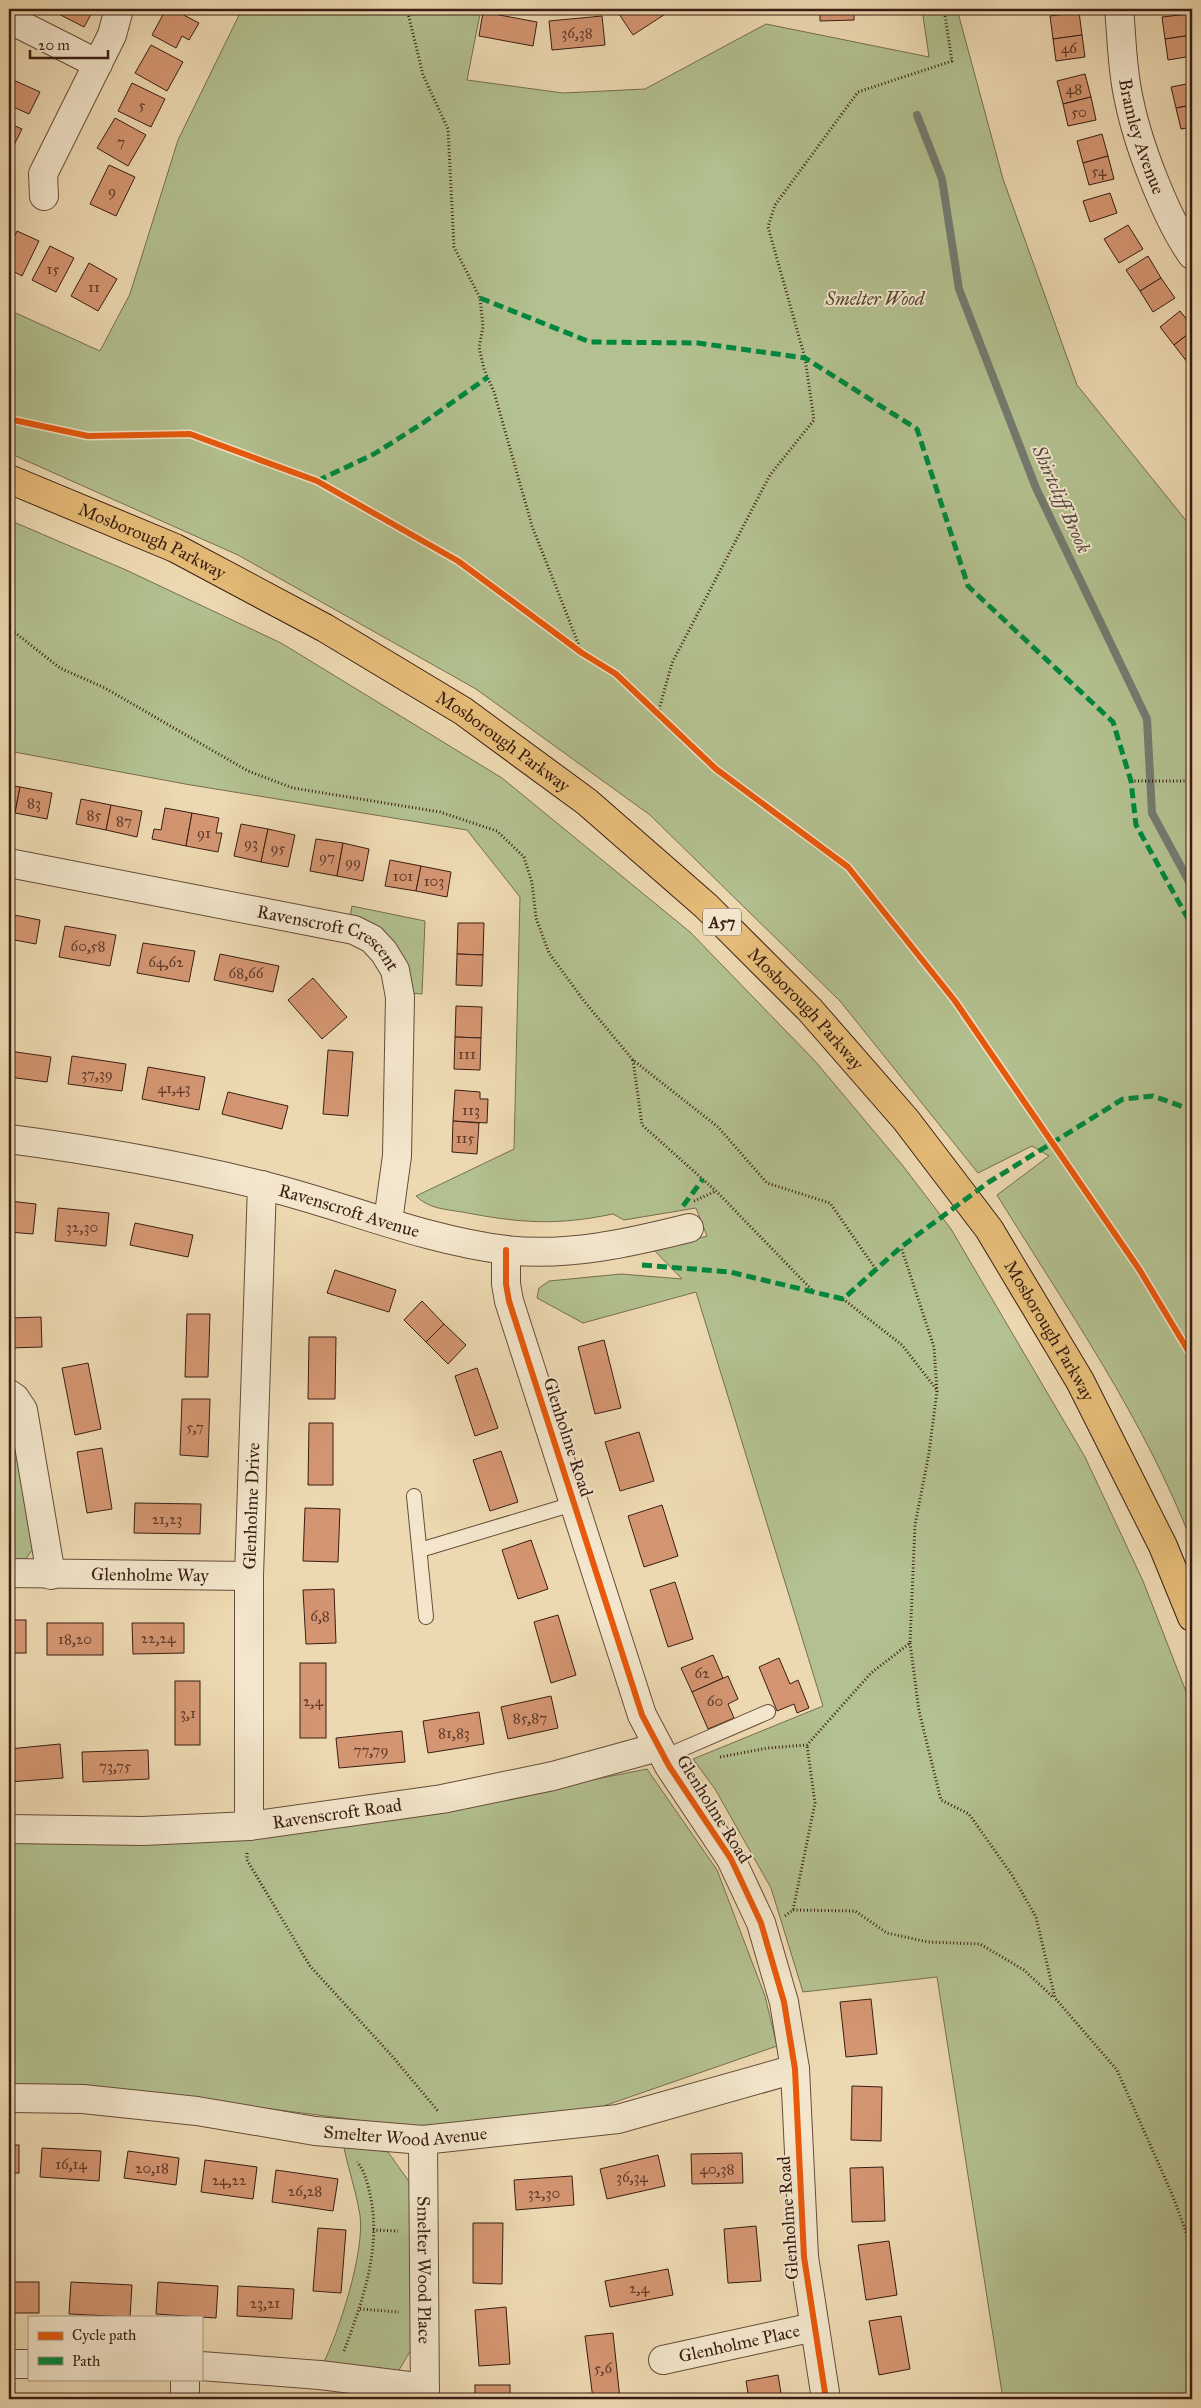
<svg xmlns="http://www.w3.org/2000/svg" width="1201" height="2408" viewBox="0 0 1201 2408" font-family="'IM FELL Great Primer',serif">
<rect width="100%" height="100%" fill="#edd9b1"/>
<filter id="stains"><feTurbulence type="fractalNoise" baseFrequency=".004" numOctaves="4"/><feColorMatrix values="0 0 0 0 .2 0 0 0 0 .09 0 0 0 0 .02 0 0 0 .5 -.17"/></filter>
<radialGradient id="worn" r=".72"><stop offset=".6" stop-color="#630" stop-opacity="0"/><stop offset="1" stop-color="#630" stop-opacity=".3"/></radialGradient>
<!-- green -->
<g fill="#b3c08f" stroke="#766e51">
<path d="M 242,9 L 481,9 L 467,80 L 563,93 L 645,89 L 766,24 L 929,57 L 922,9 L 957,9 L 1003,179 L 1077,385 L 1192,528 L 1192,1543 C 1145,1420 1066,1307 997,1195 L 1049,1156 L 1032,1146 L 978,1173 L 840,1001 L 650,815 L 476,689 L 238,555 L 9,453 L 9,310 L 100,351 L 130,294 L 178,140 Z"/>
<path d="M 9,520 L 126,570 L 281,643 L 502,778 L 690,932 L 815,1061 L 903,1166 L 951,1229 L 1085,1457 L 1143,1581 L 1192,1707 L 1192,2399 L 1003,2399 L 937,1977 L 803,1992 L 771,1888 L 715,1789 L 693,1759 L 823,1706 L 696,1292 L 583,1323 L 537,1298 L 539,1288 L 549,1281 L 621,1274 L 682,1279 L 655,1251 L 707,1236 L 696,1208 L 624,1220 L 613,1214 C 555,1226 520,1223 462,1212 C 445,1209 429,1209 416,1196 L 514,1149 L 520,897 L 467,830 L 185,784 L 9,751 Z"/>
<polygon points="352,906 425,921 422,994 410,993 350,917"/>
<polygon points="9,1405 35,1546 25,1560 9,1564"/>
<polygon points="647,1769 717,1870 765,1996 777,2046 595,2109 427,2129 162,2095 9,2088 9,1843 399,1818"/>
<path d="M 343,2144 L 388,2152 L 410,2183 L 411,2350 L 396,2375 L 322,2366 C 339,2332 365,2252 360,2215 C 356,2191 348,2168 343,2144 Z"/>
</g>
<g fill="none" stroke-linecap="round" stroke-linejoin="round">
<!-- stream -->
<polyline stroke="#737b70" stroke-width="8" points="917,115 942,179 959,289 1036,488 1147,719 1152,813 1192,887"/>
</g>
<!-- building -->
<g fill="#d49672" stroke="#3a1d13">
<polygon points="49,9 94,9 84,27"/>
<polygon points="166,9 172,9 199,23 189,40 182,36 176,48 152,35"/>
<polygon points="626,9 673,9 633,35 619,14"/>
<polygon points="820,9 854,9 854,20 820,21"/>
<polygon points="483,12 537,22 533,46 479,36"/>
<polygon points="1079,12 1082,35 1053,39 1050,16"/>
<polygon points="1189,14 1192,35 1165,39 1162,17"/>
<polygon points="602,16 605,45 552,50 549,21"/>
<polygon points="1082,35 1085,57 1056,61 1053,39"/>
<polygon points="1192,35 1192,56 1168,60 1165,39"/>
<polygon points="151,45 183,62 167,91 135,73"/>
<polygon points="1085,74 1091,97 1063,104 1057,81"/>
<polygon points="9,78 40,92 29,114 9,105"/>
<polygon points="132,83 165,99 151,127 118,111"/>
<polygon points="1192,83 1192,105 1176,108 1171,87"/>
<polygon points="1091,97 1096,120 1068,126 1063,104"/>
<polygon points="1192,105 1192,127 1181,129 1176,108"/>
<polygon points="115,118 146,135 128,166 97,148"/>
<polygon points="9,123 22,129 10,153 9,152"/>
<polygon points="1102,134 1108,156 1083,163 1077,141"/>
<polygon points="1108,156 1114,179 1089,185 1083,163"/>
<polygon points="109,165 135,177 116,216 90,204"/>
<polygon points="1110,193 1117,213 1090,222 1083,201"/>
<polygon points="1128,225 1143,249 1119,263 1104,239"/>
<polygon points="17,231 39,241 22,276 9,269 9,248"/>
<polygon points="50,246 74,258 56,292 32,280"/>
<polygon points="1148,256 1161,278 1140,291 1126,270"/>
<polygon points="89,263 117,279 98,311 71,296"/>
<polygon points="1161,278 1175,298 1153,312 1140,291"/>
<polygon points="1180,311 1192,326 1192,331 1174,345 1160,327"/>
<polygon points="1192,331 1192,360 1188,363 1174,345"/>
<polygon points="9,785 20,787 15,813 9,812"/>
<polygon points="20,787 52,793 47,819 15,813"/>
<polygon points="81,799 111,805 106,830 76,824"/>
<polygon points="111,805 142,811 137,837 106,830"/>
<polygon points="165,808 192,813 186,846 152,839 154,829 161,830"/>
<polygon points="192,813 219,818 216,833 222,833 218,852 186,846"/>
<polygon points="241,824 268,829 261,862 234,856"/>
<polygon points="268,829 295,835 288,867 261,862"/>
<polygon points="316,839 343,843 337,876 310,871"/>
<polygon points="343,843 369,849 363,881 337,876"/>
<polygon points="390,860 421,866 416,891 385,886"/>
<polygon points="421,866 451,872 447,897 416,891"/>
<polygon points="9,914 40,920 36,944 9,939"/>
<polygon points="458,923 484,923 483,955 457,954"/>
<polygon points="65,926 116,935 110,966 59,957"/>
<polygon points="143,943 195,951 189,982 137,973"/>
<polygon points="220,954 279,966 273,992 214,980"/>
<polygon points="457,954 483,955 482,986 456,985"/>
<polygon points="313,978 347,1017 322,1039 288,1000"/>
<polygon points="456,1006 482,1007 481,1038 455,1037"/>
<polygon points="455,1037 481,1038 480,1070 454,1069"/>
<polygon points="328,1050 353,1052 348,1116 323,1114"/>
<polygon points="9,1051 51,1057 47,1082 9,1077"/>
<polygon points="72,1056 126,1064 122,1091 68,1084"/>
<polygon points="148,1067 205,1077 199,1110 142,1099"/>
<polygon points="455,1090 480,1092 480,1099 488,1099 487,1123 453,1121"/>
<polygon points="228,1092 288,1106 282,1129 222,1114"/>
<polygon points="453,1121 479,1123 477,1154 452,1152"/>
<polygon points="9,1201 36,1204 33,1234 9,1232"/>
<polygon points="58,1208 109,1213 106,1246 55,1241"/>
<polygon points="135,1223 193,1235 188,1257 130,1245"/>
<polygon points="335,1270 396,1290 389,1312 327,1293"/>
<polygon points="422,1301 444,1324 426,1342 404,1320"/>
<polygon points="187,1314 210,1314 208,1377 185,1377"/>
<polygon points="41,1317 42,1347 9,1348 9,1318"/>
<polygon points="444,1324 466,1345 448,1364 426,1342"/>
<polygon points="309,1337 336,1337 335,1399 308,1399"/>
<polygon points="604,1340 621,1408 595,1414 578,1347"/>
<polygon points="88,1363 101,1429 75,1435 62,1368"/>
<polygon points="477,1368 498,1428 475,1436 455,1376"/>
<polygon points="182,1399 210,1399 208,1457 180,1455"/>
<polygon points="309,1423 333,1423 333,1485 308,1485"/>
<polygon points="639,1432 654,1481 620,1491 605,1442"/>
<polygon points="102,1448 112,1509 87,1513 77,1452"/>
<polygon points="501,1451 518,1502 490,1511 473,1460"/>
<polygon points="135,1503 201,1504 200,1534 134,1533"/>
<polygon points="662,1505 678,1556 644,1567 628,1516"/>
<polygon points="305,1508 340,1509 338,1562 303,1561"/>
<polygon points="531,1540 548,1589 518,1599 502,1550"/>
<polygon points="675,1582 693,1639 668,1647 650,1590"/>
<polygon points="334,1589 336,1643 306,1644 303,1590"/>
<polygon points="558,1615 576,1675 551,1683 534,1622"/>
<rect x="9" y="1620" width="17" height="33"/>
<rect x="47" y="1623" width="56" height="32"/>
<polygon points="132,1623 184,1623 184,1653 133,1654"/>
<polygon points="713,1655 723,1678 692,1692 681,1668"/>
<polygon points="779,1658 790,1684 798,1680 809,1708 797,1713 794,1704 777,1711 759,1667"/>
<rect x="300" y="1663" width="26" height="75"/>
<polygon points="728,1676 738,1699 728,1704 734,1718 708,1729 692,1692"/>
<rect x="175" y="1681" width="25" height="64"/>
<polygon points="551,1696 558,1728 508,1739 501,1707"/>
<polygon points="479,1712 484,1744 428,1753 423,1721"/>
<polygon points="402,1731 405,1762 339,1768 336,1738"/>
<polygon points="60,1744 63,1778 9,1782 9,1749"/>
<polygon points="148,1750 149,1779 83,1782 82,1752"/>
<polygon points="871,1999 877,2054 846,2057 840,2002"/>
<polygon points="852,2086 882,2087 881,2141 851,2140"/>
<rect x="9" y="2145" width="10" height="28"/>
<polygon points="42,2148 101,2151 99,2181 40,2177"/>
<polygon points="128,2151 179,2158 176,2185 124,2178"/>
<polygon points="742,2153 743,2183 692,2184 691,2154"/>
<polygon points="658,2155 665,2186 607,2199 600,2169"/>
<polygon points="205,2160 257,2167 253,2199 201,2192"/>
<polygon points="883,2167 885,2221 852,2222 850,2168"/>
<polygon points="276,2170 338,2179 333,2211 272,2202"/>
<polygon points="572,2176 574,2205 516,2210 514,2180"/>
<polygon points="473,2223 503,2223 502,2284 473,2283"/>
<polygon points="756,2226 761,2281 728,2283 724,2229"/>
<polygon points="318,2228 346,2230 341,2293 313,2291"/>
<polygon points="889,2241 897,2295 866,2300 858,2245"/>
<polygon points="668,2269 673,2295 610,2307 605,2281"/>
<rect x="9" y="2282" width="30" height="31"/>
<polygon points="71,2282 132,2285 130,2317 69,2314"/>
<polygon points="158,2282 218,2286 216,2318 156,2314"/>
<polygon points="238,2286 294,2289 292,2319 237,2316"/>
<polygon points="506,2307 510,2364 479,2366 475,2310"/>
<polygon points="901,2316 910,2369 879,2375 869,2321"/>
<polygon points="613,2333 620,2399 593,2399 585,2336"/>
<polygon points="778,2375 782,2399 749,2399 746,2381"/>
<rect x="475" y="2385" width="35" height="14"/>
</g>
<g fill="none" stroke-linecap="round" stroke-linejoin="round">
<!-- service casing -->
<g stroke="#674c3a" stroke-width="16">
<g id="service">
<polyline points="414,1496 426,1617"/>
<polyline points="420,1550 573,1504"/>
<polyline points="664,1757 768,1712"/>
</g>
</g>
<!-- minor casing -->
<g stroke="#674c3a" stroke-width="30">
<g id="minor">
<path id="s1" d="M 1119,9 C 1122,39 1122,71 1129,100 C 1138,145 1166,218 1192,255"/>
<polyline points="9,19 98,64"/>
<polyline points="44,196 43,174 112,35 119,9"/>
<path id="s2" d="M 9,863 L 354,930 L 372,939 L 384,952 L 395,970 L 400,997 L 397,1156 L 388,1221"/>
<path id="s3" d="M 9,1139 C 94,1150 178,1165 261,1185 C 343,1205 423,1240 506,1250 C 568,1257 629,1243 689,1228"/>
<polyline points="506,1250 506,1284 509,1301 642,1715 669,1766 731,1859 761,1923 784,2002 795,2069 804,2257 826,2399"/>
<polyline points="9,1394 15,1398 23,1410 51,1575"/>
<path id="s4" d="M 9,1573 L 249,1576"/>
<path id="s5" d="M 249,1826 L 249,1576 L 262,1185"/>
<path id="s6" d="M 9,1829 L 143,1831 L 249,1826 L 442,1799 L 553,1776 L 658,1747"/>
<path id="s7" d="M 9,2098 L 83,2099 L 197,2111 L 315,2131 L 423,2140 L 618,2119 L 795,2069"/>
<path id="s8" d="M 423,2140 L 425,2399"/>
<path id="s9" d="M 663,2360 L 814,2327"/>
<polyline points="9,2364 29,2364"/>
<polyline points="201,2366 320,2375 425,2388"/>
<polyline points="185,2379 185,2399"/>
</g>
</g>
<!-- trunk casing -->
<g stroke="#3a1d13" stroke-width="30">
<g id="trunk">
<path id="s10" d="M 9,479 L 175,548 L 325,628 L 463,711 L 587,802 L 706,906 L 810,1010 L 906,1120 L 989,1229 L 1080,1381 L 1163,1546 L 1192,1617"/>
</g>
</g>
<!-- path -->
<g stroke="#3a1d13" stroke-width="3" stroke-dasharray="1 2.5" stroke-linecap="butt">
<polyline points="407,9 423,75 448,129 454,247 480,298 483,327 479,347 484,369 494,392 532,526 582,653"/>
<polyline points="9,628 60,668 105,688 248,771 293,788 440,812 497,831 524,857 532,883 536,918 549,953 584,1001 633,1060 718,1127 767,1183 830,1203 877,1271"/>
<polyline points="658,713 672,663 770,475 814,420 805,358 768,227 775,205 858,92 952,61 944,9"/>
<polyline points="1131,781 1192,781"/>
<polyline points="633,1060 642,1125 716,1191 814,1292"/>
<polyline points="694,1201 716,1191"/>
<polyline points="843,1299 902,1345 937,1390"/>
<polyline points="910,1643 919,1711 941,1800 969,1814 1012,1875 1036,1917 1055,1998 1117,2070 1172,2194 1192,2248"/>
<polyline points="720,1757 768,1748 807,1745 871,1673 910,1643 915,1525 929,1453 937,1391 934,1347 901,1247"/>
<polyline points="247,1853 247,1860 310,1966 392,2056 438,2111"/>
<polyline points="793,1910 855,1911 887,1933 928,1942 980,1944 1024,1970 1054,1998"/>
<polyline points="785,1916 793,1910 815,1803 807,1745"/>
<polyline points="373,2230 398,2231"/>
<polyline points="360,2309 399,2312"/>
<path d="M 344,2351 C 363,2300 383,2245 369,2190 C 366,2179 364,2170 357,2162"/>
</g>
<!-- service -->
<use href="#service" stroke="#f3e6cc" stroke-width="14"/>
<!-- minor -->
<use href="#minor" stroke="#f3e6cc" stroke-width="28"/>
<!-- trunk -->
<use href="#trunk" stroke="#e6bc78" stroke-width="28"/>
<!-- quiet -->
<g stroke="#00873e" stroke-width="5" stroke-dasharray="10 5" stroke-linecap="butt">
<polyline points="480,298 590,342 698,343 805,358 917,429 968,586 1113,722 1131,781 1136,825 1192,926"/>
<polyline points="317,481 374,454 423,423 488,377"/>
<polyline points="683,1206 703,1179"/>
<polyline points="642,1265 730,1272 843,1299 901,1247 989,1182 1123,1099 1153,1096 1192,1110"/>
</g>
<!-- cycleway casing -->
<g stroke="#f3e6cc" stroke-width="9">
<g id="cycleway">
<polyline points="9,419 88,436 190,434 317,481 458,561 582,653 616,674 716,769 848,867 955,1001 1139,1269 1192,1357"/>
<polyline points="506,1250 506,1284 509,1301 642,1715 669,1766 731,1859 761,1923 784,2002 795,2069 804,2257 826,2399"/>
</g>
</g>
<!-- cycleway -->
<use href="#cycleway" stroke="#e8590c" stroke-width="6"/>
</g>
<g text-anchor="middle" stroke-width="4" stroke-linejoin="round" paint-order="stroke">
<!-- number labels -->
<g font-size="15" fill="#603b2b">
<text x="577" y="38">36,38</text>
<text x="1069" y="53">46</text>
<text x="1074" y="94">48</text>
<text x="142" y="110">5</text>
<text x="1079" y="117">50</text>
<text x="121" y="147">7</text>
<text x="1099" y="176">54</text>
<text x="112" y="196">9</text>
<text x="53" y="274">15</text>
<text x="94" y="292">11</text>
<text x="34" y="808">83</text>
<text x="94" y="820">85</text>
<text x="124" y="826">87</text>
<text x="204" y="838">91</text>
<text x="251" y="848">93</text>
<text x="278" y="853">95</text>
<text x="327" y="862">97</text>
<text x="353" y="867">99</text>
<text x="403" y="881">101</text>
<text x="434" y="886">103</text>
<text x="88" y="951">60,58</text>
<text x="166" y="967">64,62</text>
<text x="246" y="978">68,66</text>
<text x="467" y="1059">111</text>
<text x="97" y="1079">37,39</text>
<text x="174" y="1093">41,43</text>
<text x="471" y="1115">113</text>
<text x="465" y="1143">115</text>
<text x="82" y="1232">32,30</text>
<text x="195" y="1432">5,7</text>
<text x="167" y="1524">21,23</text>
<text x="320" y="1621">6,8</text>
<text x="158" y="1643">22,24</text>
<text x="75" y="1644">18,20</text>
<text x="702" y="1678">62</text>
<text x="313" y="1706">2,4</text>
<text x="715" y="1706">60</text>
<text x="188" y="1718">3,1</text>
<text x="530" y="1723">85,87</text>
<text x="454" y="1738">81,83</text>
<text x="371" y="1755">77,79</text>
<text x="115" y="1771">73,75</text>
<text x="71" y="2169">16,14</text>
<text x="152" y="2173">20,18</text>
<text x="717" y="2174">40,38</text>
<text x="632" y="2182">36,34</text>
<text x="229" y="2185">24,22</text>
<text x="305" y="2196">26,28</text>
<text x="544" y="2198">32,30</text>
<text x="639" y="2293">2,4</text>
<text x="265" y="2308">23,21</text>
<text x="603" y="2373">5,6</text>
</g>
<!-- shield labels -->
<rect fill="#f3e6cc" stroke="#72594a" stroke-width="1" x="703" y="908.5" width="38" height="27" rx="4"/>
<g font-size="16" font-weight="bold" fill="#3a1d13">
<text x="722" y="928">A57</text>
</g>
<!-- street labels -->
<g font-size="18" fill="#3a1d13" stroke="#f3e6cc">
<text dy="6" stroke="none"><textPath href="#s1" startOffset="130">Bramley Avenue</textPath></text>
<text dy="6" stroke="none"><textPath href="#s10" startOffset="156">Mosborough Parkway</textPath></text>
<text dy="6" stroke="none"><textPath href="#s10" startOffset="561">Mosborough Parkway</textPath></text>
<text dy="6" stroke="none"><textPath href="#s2" startOffset="331">Ravenscroft Crescent</textPath></text>
<text dy="6" stroke="none"><textPath href="#s10" startOffset="966">Mosborough Parkway</textPath></text>
<text dy="6" stroke="none"><textPath href="#s3" startOffset="348">Ravenscroft Avenue</textPath></text>
<text dy="6" stroke="none"><textPath href="#s10" startOffset="1371">Mosborough Parkway</textPath></text>
<text transform="translate(568 1437) rotate(72)" y="6">Glenholme Road</text>
<text dy="6" stroke="none"><textPath href="#s5" startOffset="320">Glenholme Drive</textPath></text>
<text dy="6" stroke="none"><textPath href="#s4" startOffset="141">Glenholme Way</textPath></text>
<text transform="translate(714 1809) rotate(58)" y="6">Glenholme Road</text>
<text dy="6" stroke="none"><textPath href="#s6" startOffset="329">Ravenscroft Road</textPath></text>
<text dy="6" stroke="none"><textPath href="#s7" startOffset="399">Smelter Wood Avenue</textPath></text>
<text transform="translate(788 2218) rotate(-94)" y="6">Glenholme Road</text>
<text dy="6" stroke="none"><textPath href="#s8" startOffset="130">Smelter Wood Place</textPath></text>
<text dy="6" stroke="none"><textPath href="#s9" startOffset="78">Glenholme Place</textPath></text>
</g>
<!-- park labels -->
<g font-size="18" font-style="italic" fill="#584632" stroke="#f3e6cc">
<text x="875" y="305">Smelter Wood</text>
</g>
<!-- water labels -->
<g font-size="19" font-style="italic" fill="#564c42" stroke="#f3e6cc">
<text transform="translate(1062 499) rotate(66)" y="7">Shirtcliff Brook</text>
</g>
</g>
<!-- margin -->
<rect width="1201" height="2408" fill="none" stroke="#edd9b1" stroke-width="30"/>
<rect x="10" y="10" width="1181" height="2388" fill="none" stroke="#3a1d13" stroke-width="2.5"/>
<rect x="15" y="15" width="1171" height="2378" fill="none" stroke="#3a1d13"/>
<!-- legend -->
<rect x="28" y="2316" width="175" height="65" fill="#f3e6cc" stroke="#a99682"/>
<rect x="38" y="2332" width="25" height="8" fill="#e8590c" stroke="#a99682"/>
<text x="72" y="2340" font-size="15" fill="#3a1d13">Cycle path</text>
<rect x="38" y="2357" width="25" height="8" fill="#00873e" stroke="#a99682"/>
<text x="72" y="2366" font-size="15" fill="#3a1d13">Path</text>
<!-- scale -->
<path d="M30 50v8h78v-8" fill="none" stroke="#3a1d13" stroke-width="2.5"/>
<text x="38" y="50" font-size="15" fill="#3a1d13" stroke="#f3e6cc" stroke-width="4" paint-order="stroke">20 m</text>
<rect width="100%" height="100%" filter="url(#stains)"/>
<rect width="100%" height="100%" fill="url(#worn)"/>
</svg>
